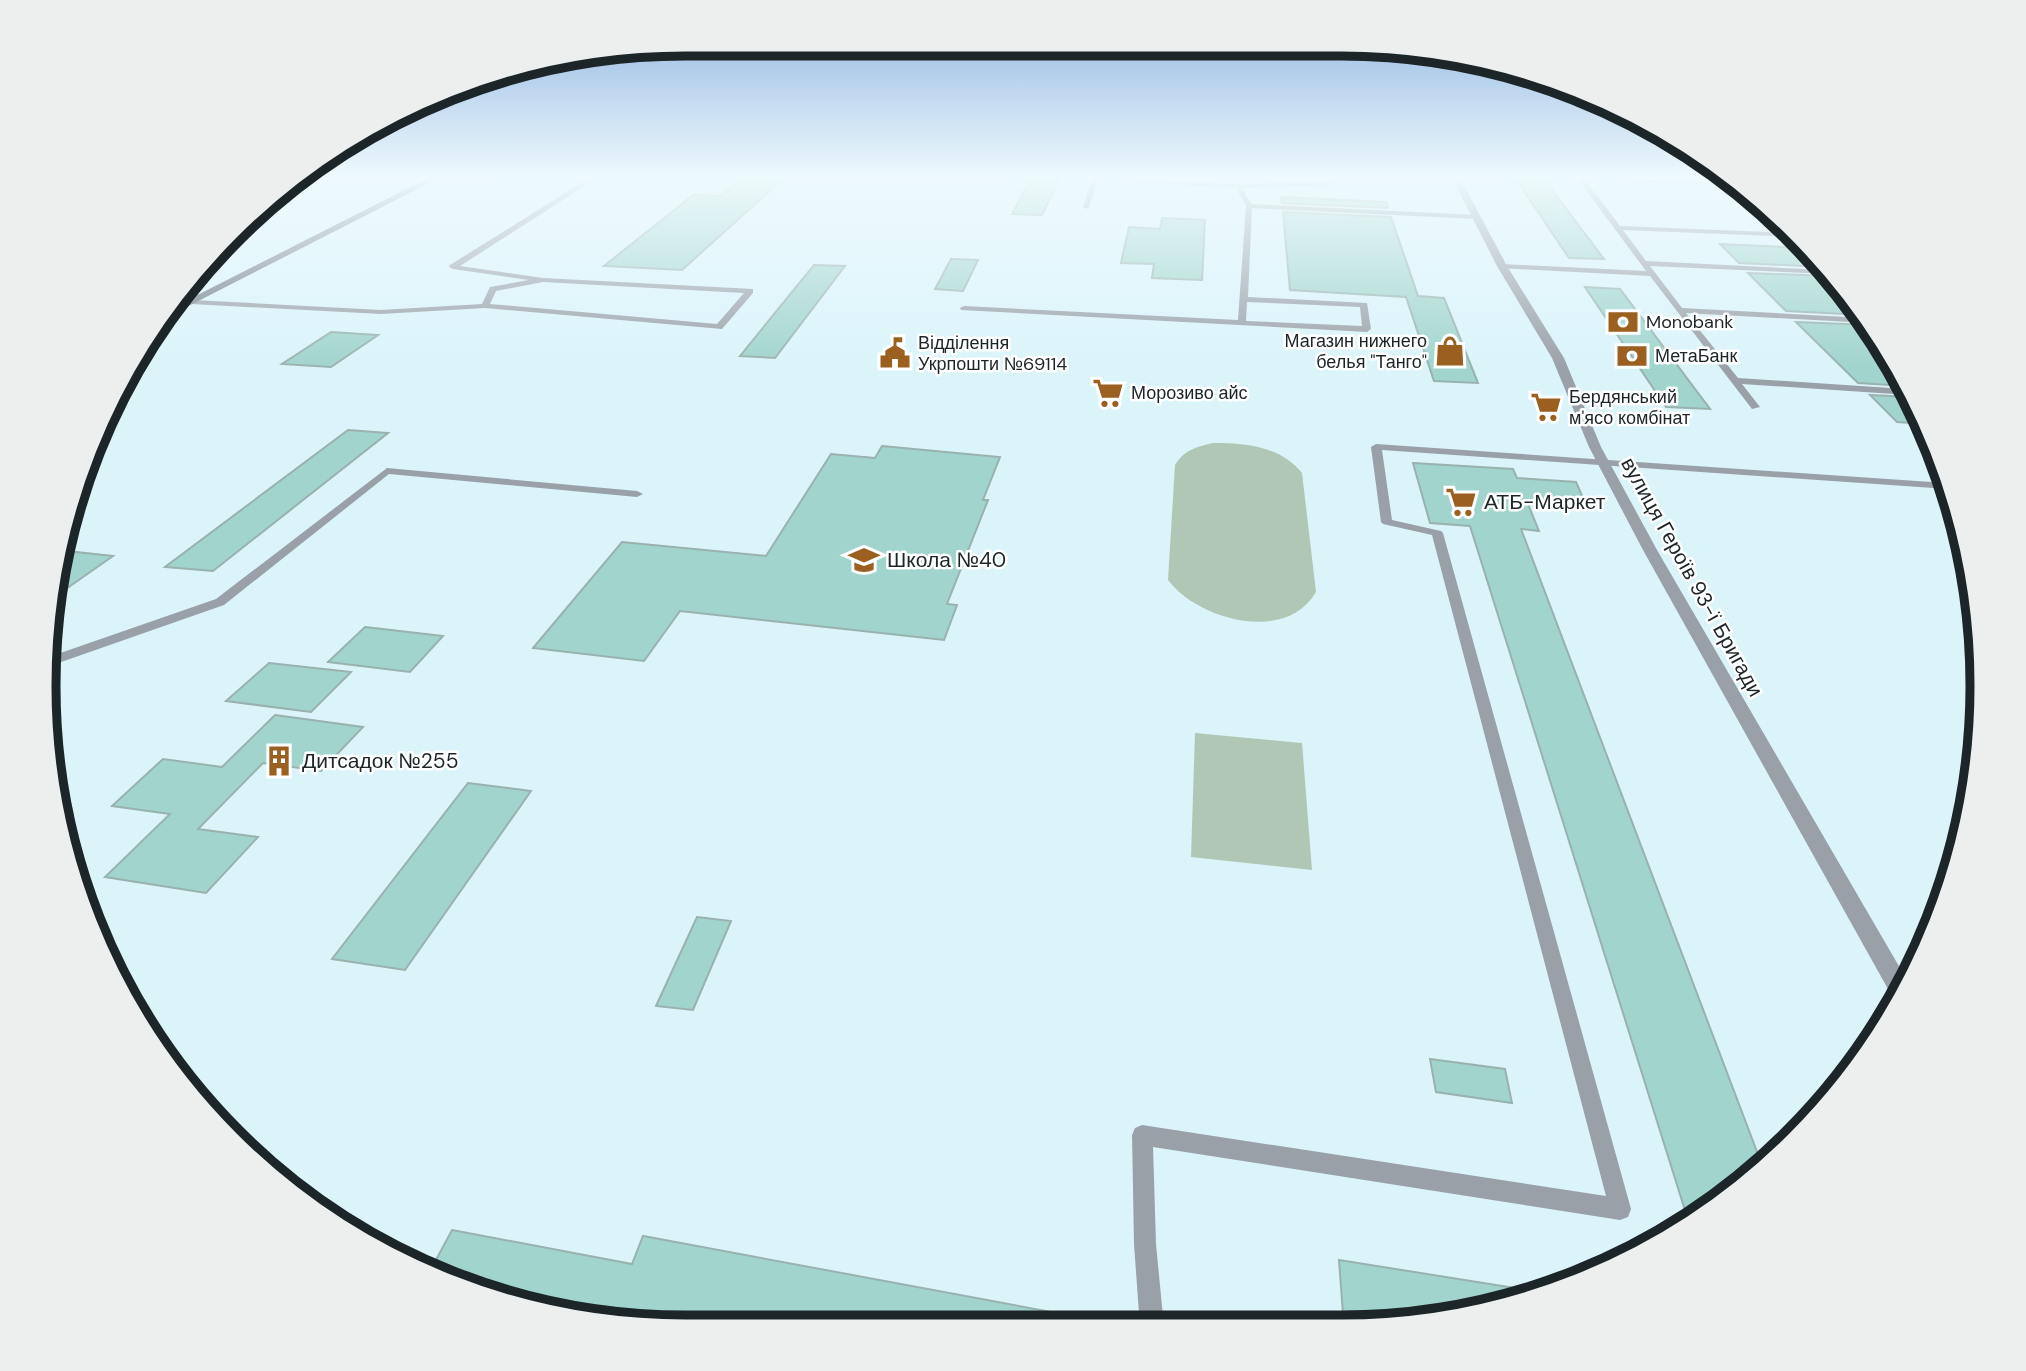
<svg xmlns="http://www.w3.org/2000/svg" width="2026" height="1371" viewBox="0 0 2026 1371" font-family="'DM Sans',sans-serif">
<rect width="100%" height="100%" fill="#daf4fa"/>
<!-- green -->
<g fill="#b0c7b6">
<path d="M 1213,443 C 1246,443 1280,446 1302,473 L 1316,592 C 1286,644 1198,620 1168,580 L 1175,465 C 1184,450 1196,447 1213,443 Z"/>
<polygon points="1195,733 1302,743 1312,870 1191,857"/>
</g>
<!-- building -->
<g fill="#a0d4cc" stroke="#99b2ae" stroke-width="2">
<polygon points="743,178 784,178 682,270 604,266 693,195 720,196"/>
<polygon points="1031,178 1060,178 1042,215 1012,214"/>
<polygon points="1515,178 1543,178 1604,259 1569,258"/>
<polygon points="1281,197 1386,202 1388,208 1282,203"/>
<polygon points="1283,212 1391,217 1418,296 1444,298 1478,383 1434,381 1406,297 1290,290"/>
<polygon points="1162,218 1205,220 1202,280 1152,278 1154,264 1121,263 1129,227 1160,229"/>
<polygon points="1720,244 1808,248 1823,267 1739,263"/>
<polygon points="951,259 978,260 963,291 935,289"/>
<polygon points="814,265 845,266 775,358 740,356"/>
<polygon points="1748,273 1831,276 1863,315 1786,311"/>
<polygon points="1585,287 1620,289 1710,409 1666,407"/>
<polygon points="1796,322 1871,325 1905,386 1858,383"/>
<polygon points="331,332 378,335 331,367 282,364"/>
<polygon points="1870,395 1911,397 1925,424 1897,422"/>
<polygon points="348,430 388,433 213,571 165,567"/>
<polygon points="882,446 1000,457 983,500 988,500 947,604 957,605 944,640 680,611 644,661 533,648 622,542 766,556 831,454 875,458"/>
<polygon points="1413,463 1513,469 1517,478 1576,482 1588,509 1528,504 1539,531 1521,529 1762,1165 1689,1223 1470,526 1430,523"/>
<polygon points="67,551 113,556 56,596"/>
<polygon points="365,627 443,636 410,672 328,662"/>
<polygon points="269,663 351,672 311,712 226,701"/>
<polygon points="275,715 363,727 321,771 263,763 198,829 258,837 206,893 105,877 170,814 112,806 163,759 222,767"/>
<polygon points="468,783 531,791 405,970 332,959"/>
<polygon points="697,917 731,921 693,1010 656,1006"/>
<polygon points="1430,1059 1505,1069 1512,1103 1436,1092"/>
<polygon points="452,1230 632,1264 643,1236 1062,1314 1060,1327 685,1327 561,1315 430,1271"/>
<polygon points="1339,1260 1540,1292 1466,1315 1344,1327"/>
</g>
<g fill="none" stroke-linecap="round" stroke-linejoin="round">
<!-- service -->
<g fill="#99a0a7" fill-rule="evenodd">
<path d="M 589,178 L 597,178 L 460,266 L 543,278 L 753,289 L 753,293 L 722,329 L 485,308 L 381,314 L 172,303 L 174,299 L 381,310 L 482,304 L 490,287 L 529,280 L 453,269 L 449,267 L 450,265 ZM 543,282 L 744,293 L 717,324 L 490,304 L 496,291 Z"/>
<path d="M 1092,178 L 1238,184 L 1332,181 L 1333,178 L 1339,178 L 1334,185 L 1242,188 L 1251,204 L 1477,215 L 1480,217 L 1477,219 L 1252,208 L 1248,297 L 1367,303 L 1371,329 L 1367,332 L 961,310 L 960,308 L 964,306 L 1238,320 L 1246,206 L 1236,188 L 1098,180 L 1089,207 L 1086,209 L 1083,207 ZM 1247,302 L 1360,307 L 1362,326 L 1246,321 Z"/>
<polygon points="1577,178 1725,182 1730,185 1586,181 1620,226 1795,233 1798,237 1623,230 1646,261 1825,270 1829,274 1650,266 1682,308 1865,318 1869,323 1686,313 1738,378 1906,389 1909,395 1742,384 1760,407 1752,409 1650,276 1499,268 1499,264 1502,264 1646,271"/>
<polygon points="1376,444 1946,483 1948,489 1382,450 1392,520 1441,531 1443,533 1631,1209 1628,1217 1620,1220 1153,1147 1156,1244 1164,1327 1140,1327 1134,1244 1132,1135 1135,1128 1142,1125 1606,1196 1432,535 1383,524 1381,522 1371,447"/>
<polygon points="387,468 637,491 643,494 637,497 389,474 224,605 47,667 46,658 216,599"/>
</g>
<!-- tertiary -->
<polygon fill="#99a0a7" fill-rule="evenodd" points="1452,178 1460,178 1507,266 1564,358 1601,447 1657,550 1907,980 1897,1000 1893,998 1643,550 1589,447 1552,358 1497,266"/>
<!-- secondary -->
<polygon fill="#707b84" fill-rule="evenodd" points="428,178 439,178 163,319 168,310"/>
</g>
<!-- sky -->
<linearGradient id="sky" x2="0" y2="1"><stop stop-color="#8db2e0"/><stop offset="0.48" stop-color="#eefafd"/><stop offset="1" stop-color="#eefafd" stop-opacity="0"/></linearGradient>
<rect width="2026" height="370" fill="url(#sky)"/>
<!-- icons -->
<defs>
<g id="bank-bare" transform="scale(2.415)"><path d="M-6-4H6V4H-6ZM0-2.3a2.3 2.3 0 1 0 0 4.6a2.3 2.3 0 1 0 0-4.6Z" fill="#9b5f20" stroke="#fff" stroke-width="2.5" paint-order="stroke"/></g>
<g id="shop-bare" transform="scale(2.415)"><path d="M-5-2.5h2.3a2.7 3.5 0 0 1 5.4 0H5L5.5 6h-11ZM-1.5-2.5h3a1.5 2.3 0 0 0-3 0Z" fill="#9b5f20" stroke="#fff" stroke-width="2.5" paint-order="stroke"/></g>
<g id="civic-bare" transform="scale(2.415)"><path d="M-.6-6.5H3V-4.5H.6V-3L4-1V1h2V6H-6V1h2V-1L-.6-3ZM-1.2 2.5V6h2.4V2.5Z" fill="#9b5f20" stroke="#fff" stroke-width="2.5" paint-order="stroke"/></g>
<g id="supermarket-bare" transform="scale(2.415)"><path d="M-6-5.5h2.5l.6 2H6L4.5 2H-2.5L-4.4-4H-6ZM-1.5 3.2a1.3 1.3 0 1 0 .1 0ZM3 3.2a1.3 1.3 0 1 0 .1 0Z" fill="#9b5f20" stroke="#fff" stroke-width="2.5" paint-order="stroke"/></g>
<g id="school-bare" transform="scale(2.415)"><path d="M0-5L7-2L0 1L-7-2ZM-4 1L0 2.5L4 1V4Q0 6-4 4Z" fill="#9b5f20" stroke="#fff" stroke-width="2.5" paint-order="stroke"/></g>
<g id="building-bare" transform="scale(2.415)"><path d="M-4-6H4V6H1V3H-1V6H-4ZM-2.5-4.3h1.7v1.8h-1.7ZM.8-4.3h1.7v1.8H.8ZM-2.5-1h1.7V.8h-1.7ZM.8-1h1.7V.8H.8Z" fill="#9b5f20" stroke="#fff" stroke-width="2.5" paint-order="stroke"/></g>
</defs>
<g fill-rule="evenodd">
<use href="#bank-bare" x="1623" y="322"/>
<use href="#shop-bare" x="1450" y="351"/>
<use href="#civic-bare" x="895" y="353"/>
<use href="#bank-bare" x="1632" y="356"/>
<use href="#supermarket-bare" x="1108" y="393"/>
<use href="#supermarket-bare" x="1546" y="407"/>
<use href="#supermarket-bare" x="1461" y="502"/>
<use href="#school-bare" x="864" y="560"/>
<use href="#building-bare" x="279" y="761"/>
</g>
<g text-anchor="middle" stroke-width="5" stroke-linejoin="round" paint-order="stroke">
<!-- far-poi labels -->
<g font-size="18" fill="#1c2528" stroke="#fff" text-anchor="start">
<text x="1646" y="328">Monobank</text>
<text x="1427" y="347" text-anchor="end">Магазин нижнего<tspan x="1427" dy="21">белья "Танго"</tspan></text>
<text x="918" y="349">Відділення<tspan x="918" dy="21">Укрпошти №69114</tspan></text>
<text x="1655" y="362">МетаБанк</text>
<text x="1131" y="399">Морозиво айс</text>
<text x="1569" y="403">Бердянський<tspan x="1569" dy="21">м'ясо комбінат</tspan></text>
</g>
<!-- poi labels -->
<g font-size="21" fill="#1c2528" stroke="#fff" text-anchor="start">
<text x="1484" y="509">АТБ-Маркет</text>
<text x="887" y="567">Школа №40</text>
<text x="302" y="768">Дитсадок №255</text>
</g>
<!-- street labels -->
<g font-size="21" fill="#1c2528" stroke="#fff">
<text transform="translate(1692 577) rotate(61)" y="7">вулиця Героїв 93-ї Бригади</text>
</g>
</g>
<!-- crop -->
<path d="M0 0H2026V1371H0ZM685 56H1341A629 629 0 0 1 1970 685V686A629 629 0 0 1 1341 1315H685A629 629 0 0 1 56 686V685A629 629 0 0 1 685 56Z" fill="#edeeee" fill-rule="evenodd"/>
<path fill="none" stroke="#1c2528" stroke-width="9" d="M685 56H1341A629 629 0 0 1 1970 685V686A629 629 0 0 1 1341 1315H685A629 629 0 0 1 56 686V685A629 629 0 0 1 685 56Z"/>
</svg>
